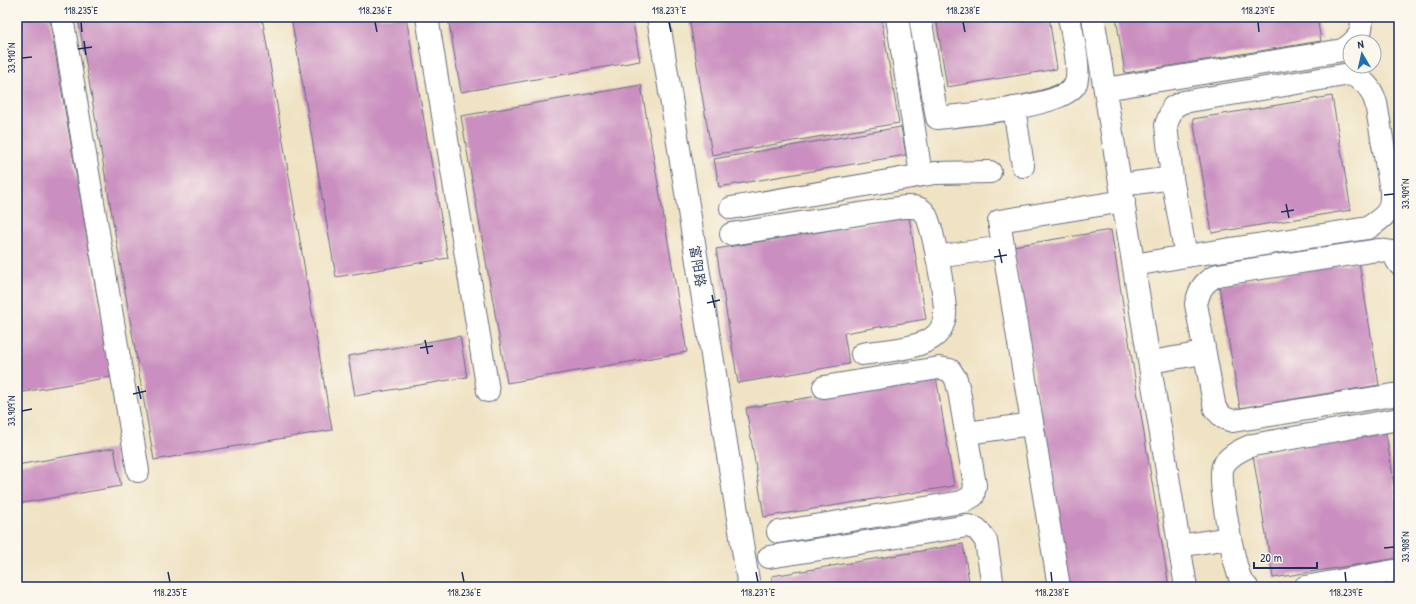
<svg xmlns="http://www.w3.org/2000/svg" width="1416" height="604" viewBox="0 0 1416 604" font-family="'Patrick Hand','LXGW WenKai TC',sans-serif">
<rect width="100%" height="100%" fill="#fbf7ec"/>
<filter id="ink" filterUnits="userSpaceOnUse"><feTurbulence type="fractalNoise" baseFrequency=".025" numOctaves="2"/><feDisplacementMap in="SourceGraphic" scale="8" xChannelSelector="R" yChannelSelector="G"/><feConvolveMatrix kernelMatrix="1 2 1 2 8 2 1 2 1" color-interpolation-filters="sRGB"/></filter>
<filter id="wash" filterUnits="userSpaceOnUse"><feTurbulence type="fractalNoise" baseFrequency=".012" numOctaves="4" result="noise"/><feDisplacementMap in="SourceGraphic" scale="16" xChannelSelector="R" yChannelSelector="G"/><feGaussianBlur stdDeviation="0.9" result="paint"/><feColorMatrix in="noise" values="0 0 0 0 0 0 0 0 0 0 0 0 0 0 0 0 0 1.4 0 .05"/><feComposite in="paint" operator="in"/></filter>
<g filter="url(#wash)">
<rect width="100%" height="100%" fill="#f0e3c4"/>
<g id="blocks">
<!-- building -->
<g fill="#ca8fc0">
<polygon points="17,17 49,17 111,377 17,393"/>
<polygon points="78,17 262,17 332,430 154,460"/>
<polygon points="291,17 406,17 448,258 336,277"/>
<polygon points="448,17 632,17 640,61 461,92"/>
<polygon points="689,17 881,17 899,123 712,155"/>
<polygon points="936,17 1049,17 1057,69 947,87"/>
<polygon points="1116,17 1317,17 1321,41 1125,73"/>
<polygon points="641,85 687,352 507,383 461,116"/>
<polygon points="1332,96 1351,210 1212,233 1193,119"/>
<polygon points="901,127 906,155 719,187 714,159"/>
<polygon points="909,217 926,319 844,333 849,364 738,383 716,249"/>
<polygon points="1111,230 1169,587 1069,587 1013,246"/>
<polygon points="1359,262 1379,385 1240,408 1219,285"/>
<polygon points="460,336 467,377 355,396 348,356"/>
<polygon points="936,376 954,486 764,517 746,408"/>
<polygon points="1386,433 1399,515 1399,558 1273,578 1253,455"/>
<polygon points="114,448 121,486 17,504 17,465"/>
<polygon points="963,544 970,587 773,587 772,576"/>
</g>
</g>
</g>
<g filter="url(#ink)">
<use href="#blocks" fill-opacity="0" stroke="#666e82" stroke-width="1"/>
<g fill="none" stroke-linecap="round" stroke-linejoin="round">
<!-- minor casing -->
<g stroke="#666e82" stroke-width="24">
<g id="minor">
<polyline points="62,17 138,471"/>
<polyline points="427,17 488,391"/>
<polyline points="658,17 749,587"/>
<polyline points="897,17 921,175"/>
<path d="M 920,17 L 937,118 C 962,115 1067,107 1076,83 C 1081,67 1072,35 1069,17"/>
<polyline points="1093,17 1186,587"/>
<path d="M 1353,42 C 1361,35 1363,28 1361,17"/>
<polyline points="1105,89 1343,50 1350,45"/>
<polyline points="1014,108 1023,166"/>
<path d="M 1121,185 L 1172,178 L 1166,125 L 1173,107 L 1183,102 L 1350,74 C 1365,81 1371,87 1376,103 L 1391,191 C 1392,213 1385,216 1368,228 L 1186,256"/>
<polyline points="731,208 935,173 990,172"/>
<path d="M 731,234 L 904,207 C 911,207 919,206 924,212 C 933,221 944,294 945,310 C 946,318 942,330 936,335 C 922,349 881,351 862,354"/>
<polyline points="937,257 1003,247"/>
<path d="M 1399,264 L 1392,252 L 1378,250 L 1217,275 C 1203,283 1200,288 1196,304 L 1215,409 L 1224,418 L 1233,421 L 1399,394"/>
<polyline points="1134,265 1186,256 1172,178"/>
<polyline points="1150,362 1204,353"/>
<polyline points="967,433 1032,424"/>
<polyline points="778,532 962,502 973,496 975,485 959,391 956,379 950,370 939,368 824,387"/>
<polyline points="1179,546 1229,538"/>
<polyline points="769,557 968,526 977,529 986,541 993,587"/>
<polyline points="1059,587 999,221 1124,201"/>
<path d="M 1247,587 C 1245,585 1242,582 1241,580 C 1234,567 1217,477 1223,466 C 1229,455 1242,449 1253,445 L 1399,419"/>
<polyline points="1305,587 1399,570"/>
</g>
</g>
<!-- minor -->
<use href="#minor" stroke="#fff" stroke-width="22"/>
</g>
</g>
<!-- ticks -->
<path fill="none" stroke="#1b2f5e" stroke-width="1.5" d="M 81,22 L 82,32M 375,22 L 377,32M 669,22 L 671,32M 963,22 L 965,32M 1258,22 L 1259,32M 84,41 L 86,55M 78,49 L 92,47M 22,58 L 32,57M 1384,195 L 1394,194M 1286,204 L 1289,218M 1281,212 L 1294,210M 999,249 L 1002,263M 994,257 L 1007,255M 712,295 L 715,308M 707,303 L 720,300M 425,340 L 428,354M 420,348 L 433,346M 138,386 L 141,399M 133,394 L 146,391M 22,411 L 32,409M 1384,548 L 1394,547M 168,572 L 170,582M 462,572 L 464,582M 756,572 L 758,582M 1051,572 L 1052,582M 1345,572 L 1346,582"/>
<g text-anchor="middle" stroke-width="3" stroke-linejoin="round" paint-order="stroke">
<!-- street labels -->
<g font-size="14" fill="#1b2f5e" stroke="#fbf7ec">
<text transform="translate(698 266) rotate(81)" y="5">富阳路</text>
</g>
</g>
<!-- margin -->
<rect width="1416" height="604" fill="none" stroke="#fbf7ec" stroke-width="44"/>
<!-- north arrow -->
<g transform="translate(1362 54) rotate(351)"><circle r="19" fill="#fbf7ec" stroke="#a1a7b3"/>
<path d="M0-3L7 15L0 10L-7 15Z" fill="#1f6fb2"/>
<text y="-6" font-size="11" font-weight="bold" text-anchor="middle" fill="#1b2f5e">N</text>
</g>
<!-- scale -->
<path d="M1254 562v6h63v-6" fill="none" stroke="#1b2f5e" stroke-width="2"/>
<text x="1260" y="562" font-size="12" fill="#1b2f5e" stroke="#fbf7ec" stroke-width="3" paint-order="stroke">20 m</text>
<rect x="22" y="22" width="1372" height="560" fill="none" stroke="#1b2f5e" stroke-width="1.5"/>
<g font-size="10" text-anchor="middle" fill="#1b2f5e">
<text x="81" y="14">118.235°E</text>
<text x="375" y="14">118.236°E</text>
<text x="669" y="14">118.237°E</text>
<text x="963" y="14">118.238°E</text>
<text x="1258" y="14">118.239°E</text>
<text transform="translate(11 58) rotate(-90)" y="4">33.910°N</text>
<text transform="translate(1405 194) rotate(-90)" y="4">33.909°N</text>
<text transform="translate(11 411) rotate(-90)" y="4">33.909°N</text>
<text transform="translate(1405 547) rotate(-90)" y="4">33.908°N</text>
<text x="170" y="596">118.235°E</text>
<text x="464" y="596">118.236°E</text>
<text x="758" y="596">118.237°E</text>
<text x="1052" y="596">118.238°E</text>
<text x="1346" y="596">118.239°E</text>
</g>
</svg>
